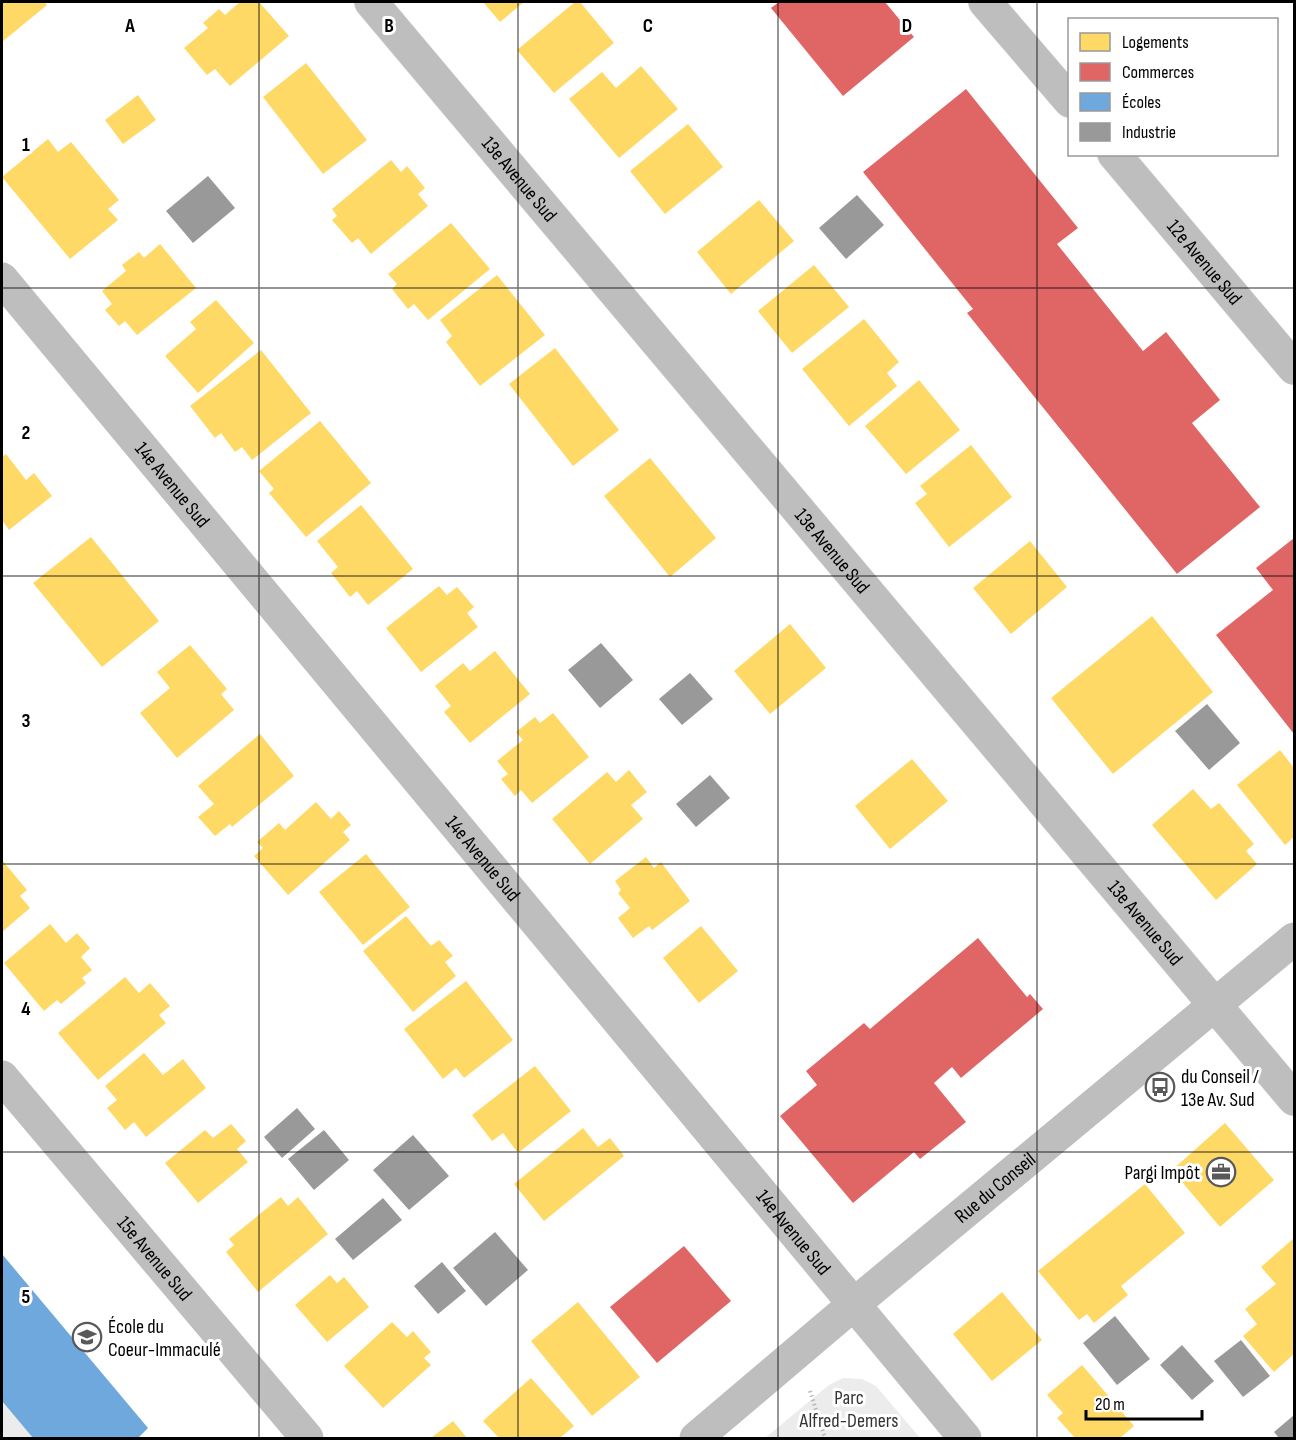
<svg xmlns="http://www.w3.org/2000/svg" width="1296" height="1440" viewBox="0 0 1296 1440" font-family="'Sofia Sans Condensed',sans-serif">
<rect width="100%" height="100%" fill="#fff"/>
<!-- green -->
<g fill="#ececec">
<polygon points="843,1378 862,1379 876,1386 920,1438 765,1438 829,1385"/>
<polygon points="2,1401 33,1438 2,1438"/>
</g>
<!-- homes -->
<g fill="#ffd966">
<polygon points="2,2 44,2 47,5 2,42"/>
<polygon points="240,2 259,2 289,36 230,86 215,69 207,75 184,48 208,28 203,23 219,9 225,15"/>
<polygon points="483,2 524,2 500,22"/>
<polygon points="575,2 580,2 614,43 554,93 517,50"/>
<polygon points="306,63 367,140 323,174 263,97"/>
<polygon points="641,66 678,109 619,158 569,99 602,72 616,88"/>
<polygon points="138,95 156,120 123,144 105,120"/>
<polygon points="688,124 723,167 665,214 630,171"/>
<polygon points="48,139 58,152 71,142 119,200 108,209 118,220 70,259 2,177"/>
<polygon points="391,160 401,172 407,166 425,188 418,194 428,206 371,254 358,238 352,243 332,220 337,216 332,209"/>
<polygon points="759,200 794,241 731,294 697,252"/>
<polygon points="451,223 490,269 428,320 414,304 408,309 392,289 397,284 388,274"/>
<polygon points="160,244 196,288 137,335 125,321 119,326 105,310 112,304 102,291 126,271 122,265 139,252 144,258"/>
<polygon points="814,265 849,307 792,353 758,311"/>
<polygon points="497,275 545,335 480,386 446,342 452,336 440,320"/>
<polygon points="216,300 254,343 198,393 165,356 196,329 190,322"/>
<polygon points="864,319 899,362 887,373 897,386 849,426 802,369"/>
<polygon points="555,348 619,430 573,466 509,384"/>
<polygon points="261,350 311,413 252,460 242,447 235,452 221,433 215,438 190,406"/>
<polygon points="919,380 960,430 906,474 865,426"/>
<polygon points="320,421 371,483 306,537 269,493 274,489 259,471"/>
<polygon points="971,445 1012,497 949,547 915,503 927,494 920,486"/>
<polygon points="6,454 26,480 34,473 52,496 9,530 2,520 2,457"/>
<polygon points="650,458 716,538 670,577 604,496"/>
<polygon points="361,505 413,569 368,605 357,591 350,597 331,573 338,567 317,541"/>
<polygon points="91,537 159,621 102,667 33,583"/>
<polygon points="1030,541 1067,587 1011,634 973,588"/>
<polygon points="439,586 447,595 457,587 474,607 467,613 478,627 421,672 386,628"/>
<polygon points="1152,616 1213,692 1113,774 1051,698"/>
<polygon points="790,624 826,668 770,714 734,671"/>
<polygon points="190,645 227,689 221,694 234,710 177,758 140,713 170,688 157,672"/>
<polygon points="495,651 530,694 470,743 444,712 451,706 435,686 463,663 470,671"/>
<polygon points="553,713 589,757 532,803 521,790 515,796 501,779 508,774 497,761 523,740 516,732 535,717 540,723"/>
<polygon points="260,734 294,776 232,827 230,824 215,836 198,817 214,804 198,786"/>
<polygon points="1280,750 1294,768 1294,837 1285,845 1237,785"/>
<polygon points="912,759 948,801 890,849 855,806"/>
<polygon points="629,770 647,792 631,805 643,819 590,864 552,819 607,772 616,782"/>
<polygon points="1193,789 1211,809 1219,803 1254,844 1246,851 1257,864 1216,900 1152,825"/>
<polygon points="316,802 331,819 339,811 351,825 343,832 350,840 288,895 254,856 263,848 257,842 279,823 285,830"/>
<polygon points="366,854 410,907 363,945 319,892"/>
<polygon points="646,857 654,868 661,862 690,901 652,930 649,926 633,938 618,918 630,908 618,893 621,890 615,881"/>
<polygon points="2,860 27,890 20,896 30,908 2,932"/>
<polygon points="406,916 431,946 439,940 453,956 445,962 456,976 413,1012 363,951"/>
<polygon points="50,924 66,943 77,933 90,948 81,957 92,970 82,978 86,983 61,1004 57,1000 44,1011 4,963"/>
<polygon points="701,926 738,971 699,1003 663,958"/>
<polygon points="125,977 139,993 150,983 170,1006 159,1015 166,1023 98,1080 58,1033"/>
<polygon points="466,981 513,1040 464,1078 456,1068 443,1079 404,1029"/>
<polygon points="144,1053 163,1075 183,1059 206,1088 146,1137 134,1122 125,1130 107,1108 117,1100 105,1086"/>
<polygon points="535,1066 571,1111 518,1153 503,1133 492,1141 472,1115"/>
<polygon points="1225,1123 1274,1180 1220,1227 1172,1170"/>
<polygon points="231,1124 246,1141 237,1149 248,1162 198,1203 165,1163 205,1130 213,1138"/>
<polygon points="583,1128 598,1147 610,1138 624,1156 544,1221 514,1184"/>
<polygon points="1145,1184 1185,1233 1121,1286 1128,1295 1094,1323 1087,1314 1079,1320 1038,1271"/>
<polygon points="281,1197 288,1206 298,1197 328,1234 258,1292 226,1252 234,1245 229,1239"/>
<polygon points="1294,1238 1294,1344 1293,1345 1294,1354 1274,1372 1243,1336 1257,1324 1245,1309 1276,1284 1261,1267"/>
<polygon points="330,1275 337,1283 344,1277 369,1307 327,1342 295,1305"/>
<polygon points="1002,1292 1042,1340 992,1381 953,1334"/>
<polygon points="578,1302 640,1377 592,1416 531,1341"/>
<polygon points="392,1322 407,1337 413,1331 431,1352 424,1358 431,1365 383,1408 344,1366"/>
<polygon points="1082,1365 1134,1426 1120,1438 1075,1438 1057,1418 1063,1413 1047,1395"/>
<polygon points="531,1378 574,1426 560,1438 499,1438 483,1421"/>
<polygon points="453,1421 467,1438 431,1438"/>
</g>
<!-- shops -->
<g fill="#e06666">
<polygon points="779,2 885,2 914,37 843,96 771,8"/>
<polygon points="966,89 1078,228 1057,244 1143,351 1166,332 1220,400 1192,423 1260,507 1177,574 967,313 973,309 863,172"/>
<polygon points="1294,538 1294,734 1216,635 1273,590 1256,568"/>
<polygon points="978,938 1027,997 1030,994 1043,1009 961,1078 952,1067 934,1083 966,1122 920,1159 914,1152 853,1203 780,1116 817,1085 806,1071 864,1023 870,1029"/>
<polygon points="684,1246 731,1301 657,1363 610,1307"/>
</g>
<!-- schools -->
<polygon fill="#6fa8dc" points="2,1254 148,1428 139,1437 140,1438 33,1438 2,1401"/>
<!-- industry -->
<g fill="#999">
<polygon points="208,176 235,208 193,243 166,211"/>
<polygon points="857,195 884,225 846,259 819,228"/>
<polygon points="601,643 633,680 600,708 568,670"/>
<polygon points="690,673 713,699 682,725 659,699"/>
<polygon points="1207,704 1240,743 1209,770 1175,731"/>
<polygon points="710,775 730,798 696,827 676,804"/>
<polygon points="297,1108 315,1129 282,1158 264,1137"/>
<polygon points="324,1130 349,1160 314,1190 288,1159"/>
<polygon points="413,1135 449,1176 409,1210 373,1170"/>
<polygon points="383,1198 402,1220 353,1260 335,1239"/>
<polygon points="495,1232 528,1270 486,1306 453,1268"/>
<polygon points="442,1262 466,1291 438,1314 414,1286"/>
<polygon points="1115,1316 1150,1359 1117,1385 1083,1343"/>
<polygon points="1241,1340 1270,1376 1243,1397 1214,1361"/>
<polygon points="1182,1345 1214,1381 1192,1400 1160,1365"/>
<polygon points="1294,1415 1294,1438 1279,1438 1274,1432"/>
</g>
<g fill="none" stroke-linecap="round" stroke-linejoin="round">
<!-- major casing -->
<g stroke="#dbdbdb" stroke-width="34">
<g id="major">
<path id="s4" d="M 371,2 L 1294,1099"/>
<polyline points="985,2 1070,101"/>
<path id="s5" d="M 1114,154 L 1294,368"/>
</g>
</g>
<!-- path -->
<polyline stroke="#b9b9b9" stroke-width="4" stroke-dasharray="1.5 3" stroke-linecap="butt" points="810,1391 825,1438"/>
<!-- minor -->
<g stroke="#bebebe" stroke-width="33">
<path id="s1" d="M 2,279 L 965,1438"/>
<path id="s2" d="M 2,1077 L 307,1438"/>
<path id="s3" d="M 696,1438 L 853,1305 L 1294,939"/>
</g>
<!-- major -->
<use href="#major" stroke="#bebebe" stroke-width="33"/>
</g>
<!-- grid -->
<path fill="none" stroke="#000" stroke-width="1.5" stroke-opacity="0.55" d="M 259,2 L 259,1438M 518,2 L 518,1438M 778,2 L 778,1438M 1037,2 L 1037,1438M 2,288 L 1294,288M 2,576 L 1294,576M 2,864 L 1294,864M 2,1152 L 1294,1152"/>
<!-- icons -->
<defs>
<g id="bus-ring" transform="scale(1.5)"><circle r="9.5" fill="#fff" stroke="#595959" stroke-width="1.5"/><path d="M-5-6H5V4H4V6H2V4H-2V6H-4V4H-5ZM-3.5-4V0h7V-4ZM-3.5 1.2v1.5H-2V1.2ZM2 1.2v1.5H3.5V1.2Z" fill="#595959"/></g>
<g id="office-ring" transform="scale(1.5)"><circle r="9.5" fill="#fff" stroke="#595959" stroke-width="1.5"/><path d="M-6-3h4V-5.5h4V-3h4V5H-6ZM-1-4.5V-3h2v-1.5ZM-6 0V1H6V0Z" fill="#595959"/></g>
<g id="school-ring" transform="scale(1.5)"><circle r="9.5" fill="#fff" stroke="#595959" stroke-width="1.5"/><path d="M0-5L7-2L0 1L-7-2ZM-4 1L0 2.5L4 1V4Q0 6-4 4Z" fill="#595959"/></g>
</defs>
<g fill-rule="evenodd">
<use href="#bus-ring" x="1160" y="1087"/>
<use href="#office-ring" x="1221" y="1172"/>
<use href="#school-ring" x="87" y="1337"/>
</g>
<g text-anchor="middle" stroke-width="6" stroke-linejoin="round" paint-order="stroke">
<!-- street labels -->
<g font-size="20" fill="#000" stroke="#fff">
<text dy="7" stroke="none"><textPath href="#s4" startOffset="231">13e Avenue Sud</textPath></text>
<text dy="7" stroke="none"><textPath href="#s5" startOffset="141">12e Avenue Sud</textPath></text>
<text dy="7" stroke="none"><textPath href="#s1" startOffset="267">14e Avenue Sud</textPath></text>
<text dy="7" stroke="none"><textPath href="#s4" startOffset="717">13e Avenue Sud</textPath></text>
<text dy="7" stroke="none"><textPath href="#s1" startOffset="753">14e Avenue Sud</textPath></text>
<text dy="7" stroke="none"><textPath href="#s4" startOffset="1203">13e Avenue Sud</textPath></text>
<text dy="7" stroke="none"><textPath href="#s3" startOffset="390">Rue du Conseil</textPath></text>
<text dy="7" stroke="none"><textPath href="#s1" startOffset="1239">14e Avenue Sud</textPath></text>
<text dy="7" stroke="none"><textPath href="#s2" startOffset="237">15e Avenue Sud</textPath></text>
</g>
<!-- poi labels -->
<g font-size="20" fill="#000" stroke="#fff" text-anchor="start">
<text x="1181" y="1083">du Conseil /<tspan x="1181" dy="23">13e Av. Sud</tspan></text>
<text x="1200" y="1179" text-anchor="end">Pargi Impôt</text>
<text x="108" y="1333">École du<tspan x="108" dy="23">Coeur-Immaculé</tspan></text>
</g>
<!-- park labels -->
<g font-size="20" fill="#333" stroke="#fff">
<text x="849" y="1404">Parc<tspan x="849" dy="23">Alfred-Demers</tspan></text>
</g>
</g>
<g font-size="20" text-anchor="middle" font-weight="bold" fill="#000" stroke="#fff" stroke-width="6" stroke-linejoin="round" paint-order="stroke">
<text x="130" y="32">A</text>
<text x="389" y="32">B</text>
<text x="648" y="32">C</text>
<text x="907" y="32">D</text>
<text x="26" y="151">1</text>
<text x="26" y="439">2</text>
<text x="26" y="727">3</text>
<text x="26" y="1015">4</text>
<text x="26" y="1303">5</text>
</g>
<!-- border -->
<rect width="1296" height="1440" fill="none" stroke="#000000" stroke-width="6"/>
<!-- legend -->
<rect x="1068" y="18" width="210" height="138" fill="#ffffff" stroke="#999999" stroke-width="1.5"/>
<rect x="1080" y="33" width="30" height="18" fill="#ffd966" stroke="#999999" stroke-width="1.5"/>
<text x="1122" y="48" font-size="18" fill="#000000">Logements</text>
<rect x="1080" y="63" width="30" height="18" fill="#e06666" stroke="#999999" stroke-width="1.5"/>
<text x="1122" y="78" font-size="18" fill="#000000">Commerces</text>
<rect x="1080" y="93" width="30" height="18" fill="#6fa8dc" stroke="#999999" stroke-width="1.5"/>
<text x="1122" y="108" font-size="18" fill="#000000">Écoles</text>
<rect x="1080" y="123" width="30" height="18" fill="#999999" stroke="#999999" stroke-width="1.5"/>
<text x="1122" y="138" font-size="18" fill="#000000">Industrie</text>
<!-- scale -->
<path d="M1086 1410v9h116v-9" fill="none" stroke="#000000" stroke-width="3"/>
<text x="1095" y="1410" font-size="18" fill="#000000" stroke="#ffffff" stroke-width="4.5" paint-order="stroke">20 m</text>
</svg>
